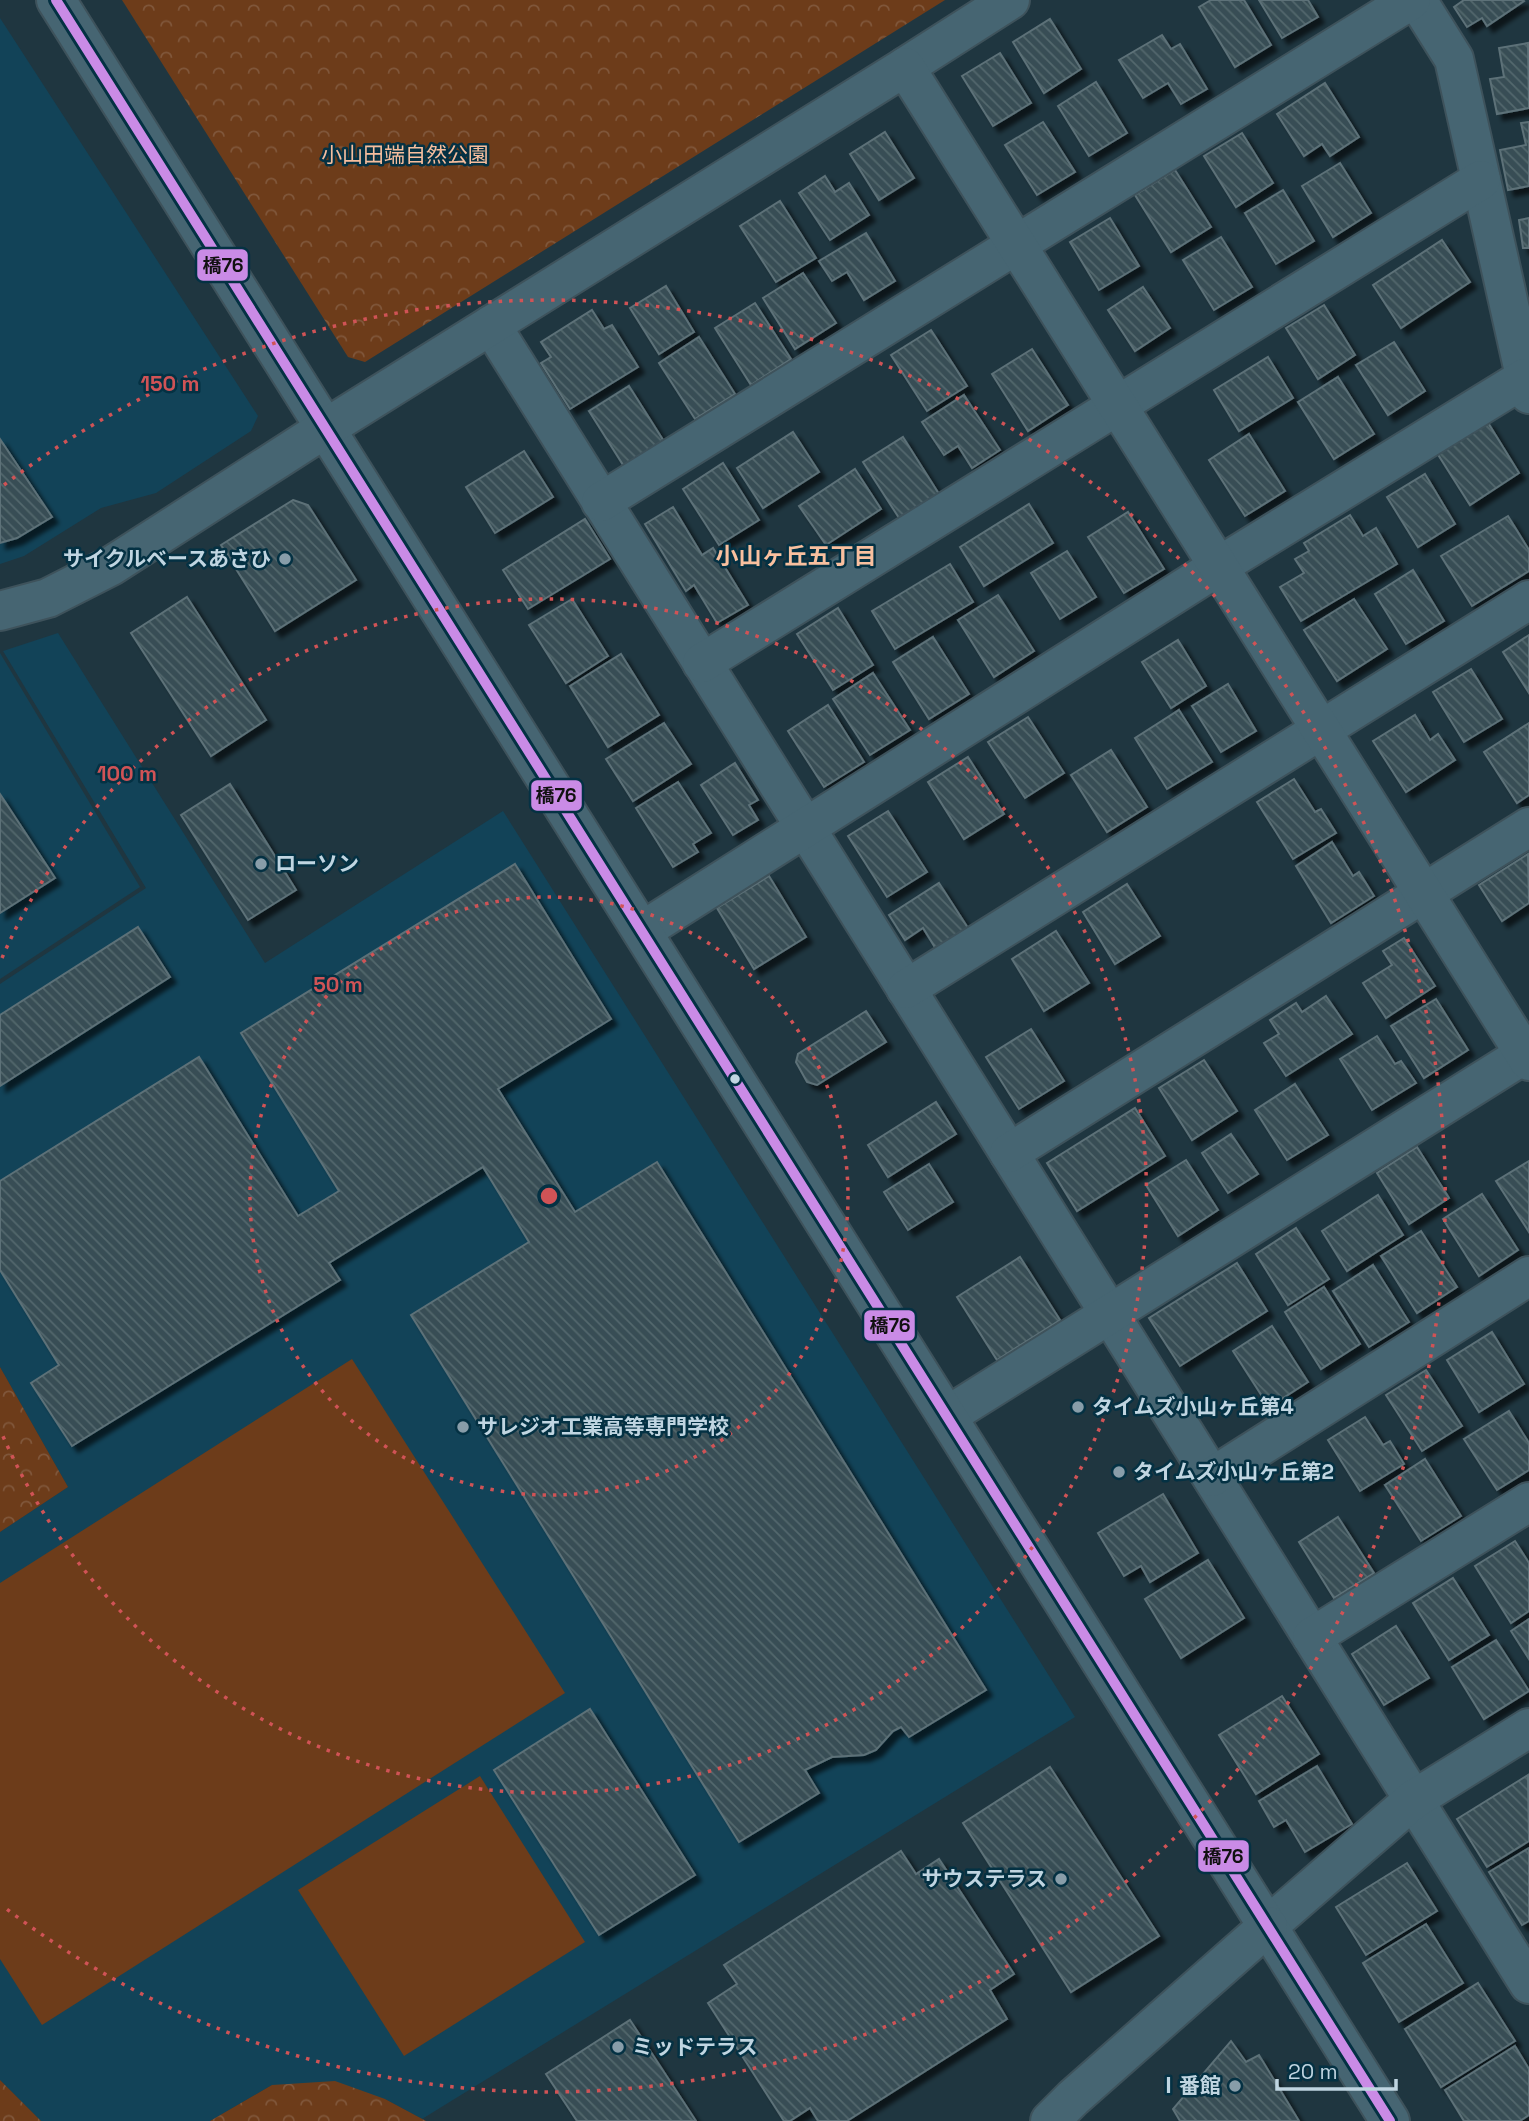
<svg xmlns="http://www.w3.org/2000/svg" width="1529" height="2121" viewBox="0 0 1529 2121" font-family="'Space Grotesk','Noto Sans JP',sans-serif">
<defs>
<pattern id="forest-crowns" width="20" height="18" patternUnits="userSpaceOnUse" patternTransform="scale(1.75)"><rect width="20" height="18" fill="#6d3c1a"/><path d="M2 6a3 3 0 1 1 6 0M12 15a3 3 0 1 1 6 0" fill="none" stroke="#80573b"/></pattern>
<pattern id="building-back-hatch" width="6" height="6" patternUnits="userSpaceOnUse" patternTransform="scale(1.75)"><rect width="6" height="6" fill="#384e55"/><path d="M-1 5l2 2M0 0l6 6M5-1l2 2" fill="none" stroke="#53676d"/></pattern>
<filter id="shadow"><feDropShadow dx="6" dy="6" stdDeviation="2" flood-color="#0009"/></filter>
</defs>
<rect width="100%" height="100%" fill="#1f3640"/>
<!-- built -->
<g fill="#124358">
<polygon points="0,18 258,416 251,431 156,493 101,508 24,556 0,564"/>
<polygon points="58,633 265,963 503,811 1075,1717 422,2119 385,2099 272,2085 210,2121 41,2121 0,2080 0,1532 68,1487 0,1367 0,984 146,888 3,651"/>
<polygon points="0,653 140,887 0,979"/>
</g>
<!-- green -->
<g fill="#6d3c1a">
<polygon points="352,1359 565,1693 42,2025 0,1959 0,1583"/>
<polygon points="480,1776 585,1942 404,2056 298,1890"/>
</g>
<!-- forest -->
<g fill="url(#forest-crowns)">
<polygon points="122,0 945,0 365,362 348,357"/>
<polygon points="0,1367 68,1487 0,1532"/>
<polygon points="0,2080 41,2121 0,2121"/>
<polygon points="335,2081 385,2099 426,2121 210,2121 272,2085"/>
</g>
<!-- building -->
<g fill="url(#building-back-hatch)" stroke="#5d7178" stroke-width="2" filter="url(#shadow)">
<polygon points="1211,0 1244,0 1271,45 1235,67 1199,7"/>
<polygon points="1259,0 1308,0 1318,17 1282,38"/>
<polygon points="1464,0 1523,0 1524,1 1487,26 1482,18 1467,27 1454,7"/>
<polygon points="1050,19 1081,69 1044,93 1013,42"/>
<polygon points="1162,35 1171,49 1180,44 1207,89 1181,104 1168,83 1143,98 1119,60"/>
<polygon points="1528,43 1529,108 1497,114 1490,79 1504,77 1499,48"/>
<polygon points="1000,53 1031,103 993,126 962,76"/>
<polygon points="1096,82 1127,133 1089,156 1058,106"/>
<polygon points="1325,83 1359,137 1330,156 1322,144 1304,156 1277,114"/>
<polygon points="1043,122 1075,172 1037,195 1005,145"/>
<polygon points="1529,122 1529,186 1508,190 1500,150 1526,145 1521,123"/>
<polygon points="885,132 914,178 879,200 850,154"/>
<polygon points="1242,133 1273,183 1236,207 1204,156"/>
<polygon points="1340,163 1371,213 1333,237 1302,186"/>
<polygon points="1175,170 1211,227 1171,252 1135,195"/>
<polygon points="825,176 835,192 849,183 869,215 830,240 799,193"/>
<polygon points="1283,190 1314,241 1276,264 1245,213"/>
<polygon points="780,201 816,258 776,282 740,226"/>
<polygon points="1110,218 1139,266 1099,290 1070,242"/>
<polygon points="1529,218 1529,248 1523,248 1519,220"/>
<polygon points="866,233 895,281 864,300 847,272 832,281 819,261"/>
<polygon points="1221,237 1252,287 1214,310 1183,260"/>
<polygon points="1442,240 1470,282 1401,328 1373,285"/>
<polygon points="803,273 836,323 795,349 763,298"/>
<polygon points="666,286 694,332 659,354 630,308"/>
<polygon points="1143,287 1170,328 1135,351 1108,310"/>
<polygon points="755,303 791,359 751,385 715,328"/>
<polygon points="1324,305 1355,355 1318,379 1286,328"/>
<polygon points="592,310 604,329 612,325 638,367 570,409 541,363 551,357 541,342"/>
<polygon points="931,330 967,386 927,411 891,355"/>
<polygon points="699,337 735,394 695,419 659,363"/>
<polygon points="1394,342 1425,391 1388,415 1356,365"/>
<polygon points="1032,349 1068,405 1028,431 992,374"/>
<polygon points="1268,357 1293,398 1239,431 1214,390"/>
<polygon points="1338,377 1374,434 1334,459 1298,402"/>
<polygon points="629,386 665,443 625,468 589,411"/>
<polygon points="964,395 1000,450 972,468 958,446 944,455 922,422"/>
<polygon points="1487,421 1519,473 1470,505 1437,453"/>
<polygon points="793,432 819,472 763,508 737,468"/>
<polygon points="1249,434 1285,491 1245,516 1209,460"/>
<polygon points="903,437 939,494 899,518 863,462"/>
<polygon points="0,439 52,517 17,538 0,543"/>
<polygon points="524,451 553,497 495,533 466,487"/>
<polygon points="723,463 759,520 719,545 683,489"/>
<polygon points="855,469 881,509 826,545 799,506"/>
<polygon points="1425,474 1455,524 1418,547 1387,497"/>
<polygon points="293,500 308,505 356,580 275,631 221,545"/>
<polygon points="1029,504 1053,543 984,586 960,547"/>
<polygon points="673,507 702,555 713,548 748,605 717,623 694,585 686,591 645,524"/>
<polygon points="1128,512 1164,569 1124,593 1088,537"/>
<polygon points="1350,515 1363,536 1376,528 1397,564 1301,621 1280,587 1304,573 1295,559 1309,551 1304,543"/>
<polygon points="1508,516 1529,550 1529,571 1472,606 1441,556"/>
<polygon points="585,519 610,559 528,609 503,570"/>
<polygon points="1067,551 1096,597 1060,619 1031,573"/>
<polygon points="950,564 973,602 895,649 872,611"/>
<polygon points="1413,570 1444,621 1406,644 1375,594"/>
<polygon points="998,595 1034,651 994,677 958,620"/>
<polygon points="187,597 266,720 211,756 131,633"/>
<polygon points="572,599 608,656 566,683 529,625"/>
<polygon points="1354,599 1387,649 1337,681 1304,630"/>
<polygon points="838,608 873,665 833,690 797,634"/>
<polygon points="1529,635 1529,693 1503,652"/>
<polygon points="933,637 969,694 929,719 893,662"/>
<polygon points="1178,640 1206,686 1171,708 1142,662"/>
<polygon points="621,654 659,715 608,747 570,686"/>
<polygon points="1471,669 1502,719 1464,742 1433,692"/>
<polygon points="873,673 910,730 870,755 833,699"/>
<polygon points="1228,684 1256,731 1221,752 1192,706"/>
<polygon points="828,705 864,762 824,787 788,731"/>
<polygon points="1179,710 1212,762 1167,789 1135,738"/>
<polygon points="1415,715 1430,740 1438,734 1455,760 1406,792 1373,741"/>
<polygon points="1028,717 1064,773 1025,798 988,742"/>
<polygon points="664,723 691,764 633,801 606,759"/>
<polygon points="1529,723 1529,795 1517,803 1484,752"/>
<polygon points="1111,750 1147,807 1107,832 1071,775"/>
<polygon points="968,757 1004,814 964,839 928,782"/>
<polygon points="735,763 758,800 749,805 758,820 733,835 701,785"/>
<polygon points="1294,779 1315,812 1321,809 1336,833 1293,859 1257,802"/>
<polygon points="678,782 711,833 693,844 698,852 673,867 636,808"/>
<polygon points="230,784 296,890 248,920 181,815"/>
<polygon points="0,794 55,878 0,913"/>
<polygon points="888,811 927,872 887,897 848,836"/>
<polygon points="1332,842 1353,876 1359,872 1374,896 1331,923 1296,866"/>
<polygon points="1528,854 1529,903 1502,921 1479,885"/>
<polygon points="515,864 611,1019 498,1089 575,1212 657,1162 986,1690 909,1737 901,1727 893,1731 876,1750 864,1755 832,1757 805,1770 819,1793 739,1842 411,1315 529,1242 483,1167 329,1263 340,1280 72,1446 31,1383 59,1365 0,1270 0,1181 199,1057 298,1216 339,1191 241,1033"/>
<polygon points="769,876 806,937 754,969 717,908"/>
<polygon points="939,883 968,928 936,949 923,928 905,940 889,915"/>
<polygon points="1127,884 1160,936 1115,964 1083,912"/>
<polygon points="138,927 170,977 0,1086 0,1015"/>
<polygon points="1056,931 1089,983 1044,1011 1012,959"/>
<polygon points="1404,938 1435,986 1386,1018 1363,983 1392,965 1383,951"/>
<polygon points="1326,996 1352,1034 1286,1076 1264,1043 1279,1034 1270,1020 1296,1003 1302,1012"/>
<polygon points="1436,999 1468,1050 1424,1078 1391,1026"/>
<polygon points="866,1011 886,1042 817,1085 807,1082 796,1062 798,1054"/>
<polygon points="1031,1029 1064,1081 1019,1109 986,1057"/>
<polygon points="1377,1036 1395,1064 1401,1061 1416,1083 1372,1110 1340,1059"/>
<polygon points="1204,1060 1237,1111 1192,1140 1159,1088"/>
<polygon points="1295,1084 1328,1135 1287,1160 1255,1110"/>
<polygon points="936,1102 956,1134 888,1177 868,1145"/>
<polygon points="1135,1108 1165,1156 1077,1211 1047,1163"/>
<polygon points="1231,1134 1258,1174 1228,1193 1202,1153"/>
<polygon points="1417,1147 1449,1198 1409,1224 1377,1173"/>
<polygon points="1186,1160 1218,1210 1178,1236 1146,1185"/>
<polygon points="1529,1161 1529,1232 1496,1181"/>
<polygon points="929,1164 953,1202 908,1230 884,1192"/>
<polygon points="1482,1194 1518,1250 1479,1276 1443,1219"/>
<polygon points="1378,1195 1403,1235 1347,1271 1322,1231"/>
<polygon points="1296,1228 1329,1279 1288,1305 1256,1254"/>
<polygon points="1421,1231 1457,1287 1417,1313 1381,1256"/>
<polygon points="1020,1257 1060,1320 997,1360 957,1297"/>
<polygon points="1237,1263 1267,1311 1180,1366 1149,1318"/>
<polygon points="1373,1265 1409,1322 1369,1347 1333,1291"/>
<polygon points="1324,1287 1360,1344 1321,1369 1285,1312"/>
<polygon points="1272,1326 1308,1382 1269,1407 1233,1351"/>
<polygon points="1492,1332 1524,1384 1479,1412 1447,1360"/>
<polygon points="1426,1370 1462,1426 1422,1451 1386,1395"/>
<polygon points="1509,1411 1529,1443 1529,1470 1497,1490 1464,1439"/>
<polygon points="1365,1417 1383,1445 1390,1441 1404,1464 1360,1491 1328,1440"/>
<polygon points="1425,1459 1461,1516 1421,1541 1385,1485"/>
<polygon points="1163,1494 1198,1553 1150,1582 1141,1566 1124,1576 1098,1533"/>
<polygon points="1338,1517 1374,1573 1334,1598 1299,1542"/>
<polygon points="1515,1541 1529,1563 1529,1611 1511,1623 1475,1566"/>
<polygon points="1208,1560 1244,1618 1181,1658 1145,1599"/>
<polygon points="1453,1578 1489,1635 1449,1660 1413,1603"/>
<polygon points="1529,1619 1529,1659 1511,1631"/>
<polygon points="1396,1626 1429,1678 1384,1705 1352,1654"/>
<polygon points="1496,1640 1529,1691 1484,1719 1452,1667"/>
<polygon points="1282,1696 1319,1754 1256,1794 1219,1735"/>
<polygon points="590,1709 695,1875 599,1935 494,1770"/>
<polygon points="1317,1766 1352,1824 1305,1852 1286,1820 1274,1827 1259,1801"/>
<polygon points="1050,1767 1159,1936 1071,1992 963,1823"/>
<polygon points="1528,1775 1529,1841 1487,1867 1457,1819"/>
<polygon points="1529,1848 1529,1921 1522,1925 1489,1872"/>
<polygon points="901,1851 916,1874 939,1859 1014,1974 990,1990 1007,2019 847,2121 818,2121 810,2108 790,2121 784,2121 708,2003 737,1984 724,1965"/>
<polygon points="1407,1863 1437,1911 1366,1955 1336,1907"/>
<polygon points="1426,1924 1463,1983 1399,2022 1363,1963"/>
<polygon points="1478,1983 1515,2041 1441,2087 1405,2029"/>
<polygon points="630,2020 696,2121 577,2121 546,2074"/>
<polygon points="1231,2041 1246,2062 1259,2055 1299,2121 1180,2121 1173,2109"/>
<polygon points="1515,2046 1529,2069 1529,2115 1520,2121 1464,2121 1445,2090"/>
</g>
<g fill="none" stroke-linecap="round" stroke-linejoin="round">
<!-- minor casing -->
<g stroke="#3e525b" stroke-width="42">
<g id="minor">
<polyline points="1417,0 1454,59 1529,394"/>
<polyline points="905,67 1010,0"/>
<polyline points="491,325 1529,1984"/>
<polyline points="601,502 1411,0"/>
<polyline points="702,663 1481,180"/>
<polyline points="642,931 1219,566 1525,378 1529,378"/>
<polyline points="906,989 1529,600"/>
<polyline points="1009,1153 1529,827"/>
<polyline points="947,1416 1525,1054"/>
<polyline points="1212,1477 1529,1276"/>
<polyline points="1312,1637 1529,1502"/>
<polyline points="1268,1926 1413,1800 1529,1728"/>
</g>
</g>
<!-- tertiary casing -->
<g stroke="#3e525b" stroke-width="42">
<g id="tertiary">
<polyline points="56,0 1390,2121"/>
<polyline points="0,611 48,598 111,566 326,428 905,67 1529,1061"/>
<polyline points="1050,2121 1073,2098 1268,1926"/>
</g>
</g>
<!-- minor -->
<use href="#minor" stroke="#466572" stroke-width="38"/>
<!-- tertiary -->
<use href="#tertiary" stroke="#466572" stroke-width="38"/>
<!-- bus-1 casing -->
<g stroke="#043143" stroke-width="16">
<polyline id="bus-1" points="56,0 1390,2121"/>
</g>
<!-- bus-1 -->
<use href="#bus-1" stroke="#ca8be6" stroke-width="10"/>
</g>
<!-- distance rings -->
<g fill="none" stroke="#d05356" stroke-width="3.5" stroke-dasharray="3.5 7">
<circle cx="549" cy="1196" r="299"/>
<path d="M2 958A597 597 0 1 1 2 1434"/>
<path d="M4 485A896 896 0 1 1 4 1907"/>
</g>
<!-- markers -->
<g fill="#889da9" stroke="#043143" stroke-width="2.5">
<circle cx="285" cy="559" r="7"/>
<circle cx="261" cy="864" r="7"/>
<circle cx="1078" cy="1407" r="7"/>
<circle cx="463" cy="1427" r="7"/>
<circle cx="1119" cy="1472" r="7"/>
<circle cx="1061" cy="1879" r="7"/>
<circle cx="618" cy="2047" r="7"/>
<circle cx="1235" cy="2086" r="7"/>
</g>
<circle fill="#c0d5e1" stroke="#043143" stroke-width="2.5" cx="735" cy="1079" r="6"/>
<g text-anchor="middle" stroke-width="5" stroke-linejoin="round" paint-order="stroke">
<!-- park labels -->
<g font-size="21" fill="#f6be9e" stroke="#043143">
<text x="405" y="162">小山田端自然公園</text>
</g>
<!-- poi labels -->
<g font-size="21" font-weight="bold" fill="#c0d5e1" stroke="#043143" text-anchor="start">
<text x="271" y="566" text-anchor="end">サイクルベースあさひ</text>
<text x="275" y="871">ローソン</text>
<text x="1092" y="1414">タイムズ小山ヶ丘第4</text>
<text x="477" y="1434">サレジオ工業高等専門学校</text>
<text x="1133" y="1479">タイムズ小山ヶ丘第2</text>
<text x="1047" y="1886" text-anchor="end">サウステラス</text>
<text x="632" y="2054">ミッドテラス</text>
<text x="1221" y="2093" text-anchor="end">Ⅰ番館</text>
</g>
<!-- neighbourhood labels -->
<g font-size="23" font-weight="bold" fill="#f9c09f" stroke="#043143">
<text x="796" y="564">小山ヶ丘五丁目</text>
</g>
</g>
<circle cx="549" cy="1196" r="10" fill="#d05356" stroke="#043143" stroke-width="3.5"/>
<g font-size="21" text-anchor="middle" font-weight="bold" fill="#d05356" stroke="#043143" stroke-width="5" stroke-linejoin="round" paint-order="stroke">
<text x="170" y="391">150 m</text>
<text x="127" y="781">100 m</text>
<text x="338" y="992">50 m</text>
</g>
<g stroke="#043143" stroke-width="2.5">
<rect x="196" y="248" width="53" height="34" rx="7" fill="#ca8be6"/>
<rect x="530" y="779" width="53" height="33" rx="7" fill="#ca8be6"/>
<rect x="863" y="1309" width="53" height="33" rx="7" fill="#ca8be6"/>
<rect x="1197" y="1839" width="53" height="34" rx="7" fill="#ca8be6"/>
</g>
<g font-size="19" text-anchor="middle" font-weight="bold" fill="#111">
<text x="223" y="272">橋76</text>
<text x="556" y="802">橋76</text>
<text x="890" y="1332">橋76</text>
<text x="1223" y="1863">橋76</text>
</g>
<!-- scale -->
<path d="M1277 2079v10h119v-10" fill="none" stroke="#c0d5e1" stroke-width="3.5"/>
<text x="1288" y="2079" font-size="21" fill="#c0d5e1" stroke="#043143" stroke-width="5" paint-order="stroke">20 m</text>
</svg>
